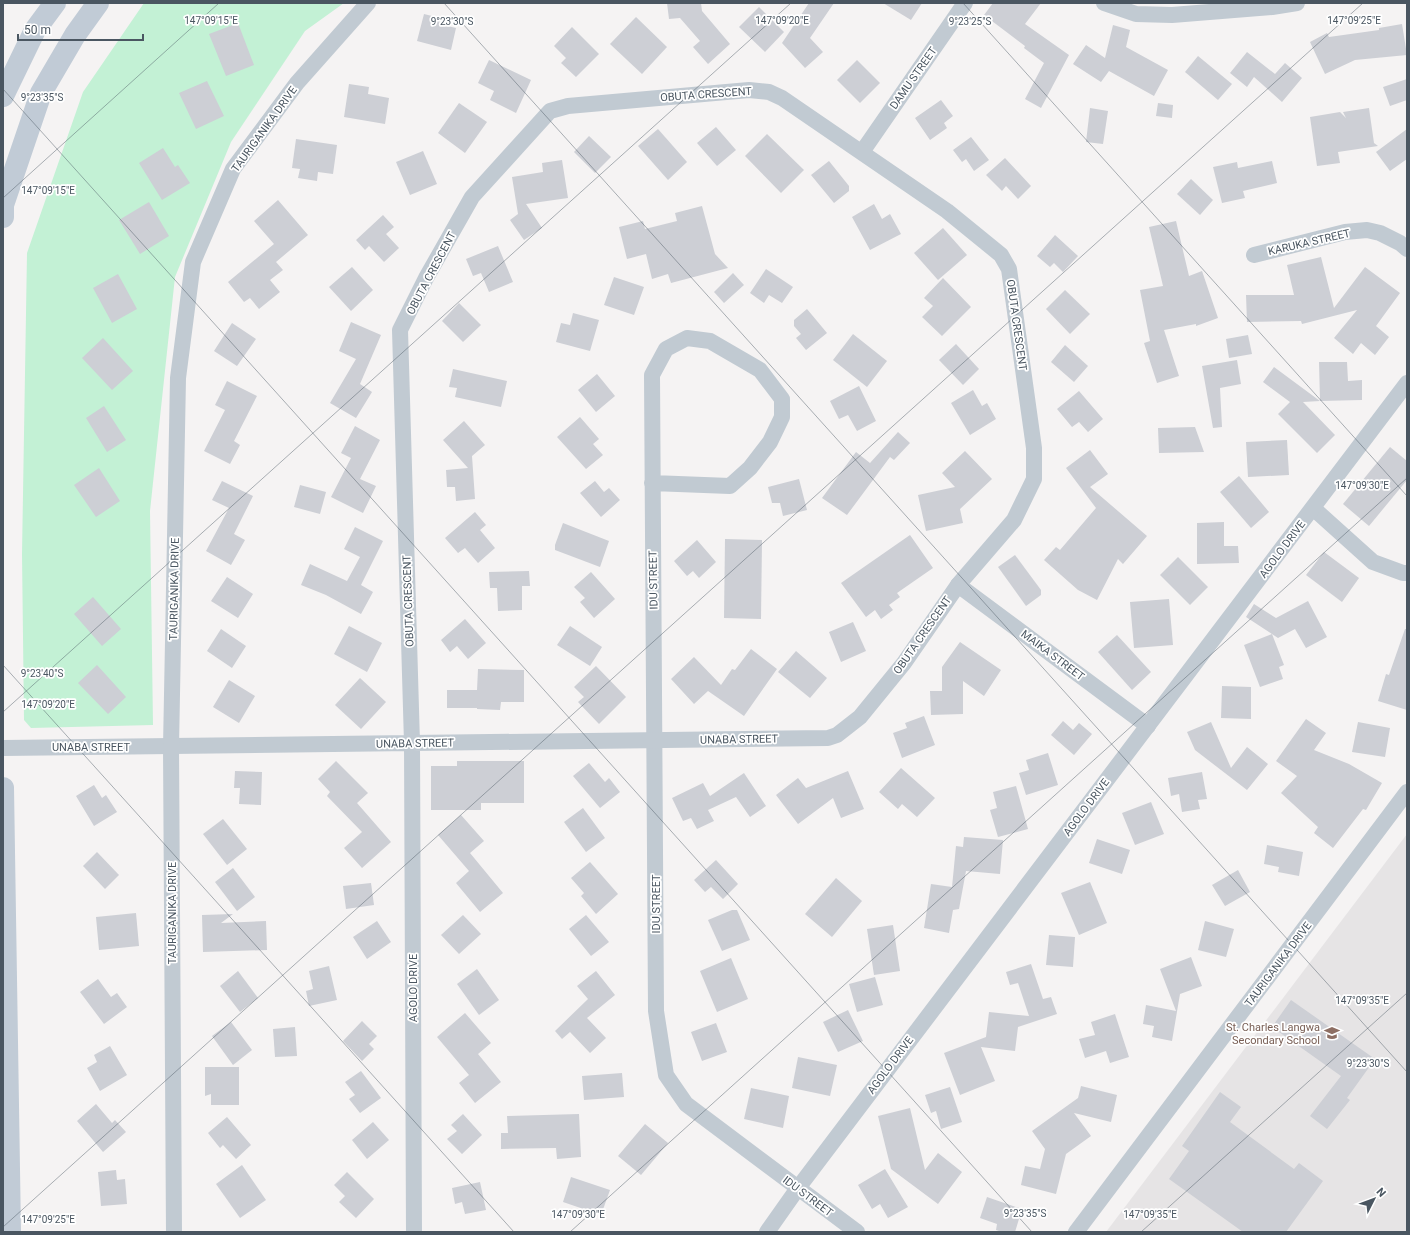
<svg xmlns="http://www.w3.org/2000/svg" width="1410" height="1235" viewBox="0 0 1410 1235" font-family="Roboto,sans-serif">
<rect width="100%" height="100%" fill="#f5f3f3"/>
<!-- education -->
<polygon fill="#e6e4e5" points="1407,834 1407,1232 1106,1232"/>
<!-- green -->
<polygon fill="#c3f1d5" points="144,3 344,3 305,31 231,142 175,277 150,511 153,725 31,728 24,720 22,554 27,253 83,92"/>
<!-- building -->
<g fill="#cdcfd5">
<polygon points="667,3 701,3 702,11 730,44 708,64 693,47 700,41 680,18 669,19"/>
<polygon points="809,3 834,3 810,38 823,52 805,68 782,43"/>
<polygon points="883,3 922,3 911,20"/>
<polygon points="993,3 1041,3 1025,24 1069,55 1041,108 1025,99 1044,63 1024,48 1025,46 984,15"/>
<polygon points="759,7 784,32 765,52 739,27"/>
<polygon points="424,14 440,18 439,24 456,28 451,50 417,41"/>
<polygon points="636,17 667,47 642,74 610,44"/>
<polygon points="238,23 254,65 226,76 209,34"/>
<polygon points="1402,24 1407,55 1355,60 1325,74 1310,42 1327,33 1329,37 1379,30 1379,28"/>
<polygon points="1113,25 1130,30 1126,47 1168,70 1154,96 1109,71 1101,82 1073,64 1086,45 1105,58"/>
<polygon points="572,27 599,54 576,77 561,63 566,58 554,46"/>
<polygon points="1247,52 1275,74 1285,63 1302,78 1282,102 1254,77 1247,87 1230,73"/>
<polygon points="1198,56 1232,84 1218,100 1185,72"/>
<polygon points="489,60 531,80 516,113 490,100 494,91 478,83"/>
<polygon points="857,60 880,83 860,103 837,80"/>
<polygon points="1407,79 1407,100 1390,106 1383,87"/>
<polygon points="207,81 224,116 196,129 179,93"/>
<polygon points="349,84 369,87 368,94 389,98 385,124 344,117"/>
<polygon points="941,100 953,116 944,123 947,128 930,140 915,118"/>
<polygon points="459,103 487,122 465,153 438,133"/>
<polygon points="1158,103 1173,105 1172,118 1156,116"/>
<polygon points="1090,108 1108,111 1103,144 1086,142"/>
<polygon points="1369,108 1374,143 1378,146 1338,152 1340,163 1317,166 1310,117 1340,112 1346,118 1343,112"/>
<polygon points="716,127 736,150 717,166 697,143"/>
<polygon points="658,129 687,162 668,180 638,146"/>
<polygon points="1407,129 1407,159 1390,171 1376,152"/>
<polygon points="767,134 804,170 781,193 745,156"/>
<polygon points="589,136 611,157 595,173 574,152"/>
<polygon points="971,137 989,160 974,171 966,159 962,162 953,150"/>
<polygon points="296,139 337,145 333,174 318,172 317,181 298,178 300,169 292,168"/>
<polygon points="163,148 175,167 178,165 190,183 162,200 139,163"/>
<polygon points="423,151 437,184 410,195 396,162"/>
<polygon points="1005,158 1031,186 1018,199 1006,186 1002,191 986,175"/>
<polygon points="562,160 568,198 526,204 542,228 524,240 510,220 518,214 512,177 543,172 542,163"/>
<polygon points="829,161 849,186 849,191 834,203 811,175"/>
<polygon points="1272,161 1277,183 1243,191 1245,198 1222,203 1213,167 1237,162 1238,168"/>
<polygon points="1191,179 1213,200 1200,215 1177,194"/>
<polygon points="278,200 308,235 276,262 283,270 270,280 280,292 259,309 250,298 244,302 228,282 274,244 254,221"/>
<polygon points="149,202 169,236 140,254 119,220"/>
<polygon points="874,204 882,219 890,214 901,234 870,250 852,217"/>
<polygon points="702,206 715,254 728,268 671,283 668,274 652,279 646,254 627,259 619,227 643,221 645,229 677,221 675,213"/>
<polygon points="383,215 394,227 386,234 399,248 384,262 369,246 365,250 356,240"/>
<polygon points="1176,221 1189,276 1202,271 1218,318 1196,326 1196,324 1164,330 1179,376 1157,383 1144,343 1150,341 1140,290 1163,286 1149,227"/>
<polygon points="943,228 967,255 938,280 914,253"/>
<polygon points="1055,235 1078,256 1063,272 1054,263 1050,267 1037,256"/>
<polygon points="498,246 513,282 489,292 481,273 473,276 466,259"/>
<polygon points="1321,257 1334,308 1365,267 1400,293 1376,326 1389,337 1375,355 1361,343 1353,354 1334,338 1357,310 1302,324 1301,321 1247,322 1246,295 1294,295 1287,265"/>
<polygon points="352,267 373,290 351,311 329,287"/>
<polygon points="766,269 793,287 782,303 769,295 764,303 750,293"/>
<polygon points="733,273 744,285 724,303 714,292"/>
<polygon points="118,274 137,309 112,323 93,288"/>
<polygon points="614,277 644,287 634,315 604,305"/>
<polygon points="943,278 971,307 942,336 922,317 933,306 924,298"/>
<polygon points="1065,290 1090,314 1070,334 1046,309"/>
<polygon points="459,303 481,325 463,342 442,321"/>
<polygon points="807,309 827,333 806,350 796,338 801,334 794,326 794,320"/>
<polygon points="573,313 599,320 590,351 556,342 561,323 570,325"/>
<polygon points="351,322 381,335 360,384 372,392 356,418 330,403 356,359 339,351"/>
<polygon points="232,323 256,339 237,366 214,351"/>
<polygon points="853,334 887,361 867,387 833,360"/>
<polygon points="1248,335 1252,354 1229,358 1226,339"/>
<polygon points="103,338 133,371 112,390 82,358"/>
<polygon points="956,344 979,369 963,385 939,360"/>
<polygon points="1065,345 1088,366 1074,382 1051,362"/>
<polygon points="1237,360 1241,384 1220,388 1222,427 1213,428 1202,366"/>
<polygon points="1319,362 1347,362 1348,381 1362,380 1362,400 1320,401"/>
<polygon points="1274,367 1320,401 1303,402 1335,435 1317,453 1278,414 1290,402 1263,382"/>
<polygon points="453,369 507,381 501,407 455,397 457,388 449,387"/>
<polygon points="597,374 615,396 596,412 578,390"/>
<polygon points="227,381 257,396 234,441 240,445 230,464 204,451 225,410 215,405"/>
<polygon points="859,386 876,421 857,431 848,415 839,419 830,401"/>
<polygon points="973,390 982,406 987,403 996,419 970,435 951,403"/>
<polygon points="1079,391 1103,419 1088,432 1079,422 1072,427 1057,409"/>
<polygon points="104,406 126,440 107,452 86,418"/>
<polygon points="580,417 599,439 593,444 603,455 586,469 557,437"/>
<polygon points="464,421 485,445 472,456 475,499 456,501 455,487 447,487 446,470 468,468 443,440"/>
<polygon points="355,426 380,440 360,479 376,486 363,513 331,497 351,458 341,453"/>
<polygon points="1195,427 1204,452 1159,453 1158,428"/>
<polygon points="898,432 910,443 894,460 890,457 847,515 822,498 856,452 870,463"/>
<polygon points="1287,440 1289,475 1248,477 1246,442"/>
<polygon points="1390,447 1407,461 1407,480 1369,526 1343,504"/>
<polygon points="1090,450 1108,474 1090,487 1147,536 1123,564 1118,559 1097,600 1078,590 1044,560 1056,547 1060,550 1096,508 1066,468"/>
<polygon points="965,451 992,479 960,509 963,523 926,531 918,495 955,487 942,473"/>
<polygon points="99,468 120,501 96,517 74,485"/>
<polygon points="1239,476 1269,512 1251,528 1220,492"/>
<polygon points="799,479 807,510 783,516 780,503 772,503 768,487"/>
<polygon points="222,481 253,496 234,534 245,540 231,565 206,551 229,508 212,500"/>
<polygon points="595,481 604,492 609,488 620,500 601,517 580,493"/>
<polygon points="300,485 326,492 320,514 294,507"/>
<polygon points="475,512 486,525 480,530 495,548 478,563 465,548 458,553 445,538"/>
<polygon points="1224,522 1224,546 1238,546 1239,563 1197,564 1197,523"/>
<polygon points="563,523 609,541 600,567 555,550 555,545"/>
<polygon points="355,527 383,541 361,585 373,592 361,614 326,595 301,585 310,564 347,581 360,557 344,549"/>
<polygon points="910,535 933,568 897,593 900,597 889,605 893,610 881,619 875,610 866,617 841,583"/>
<polygon points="725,539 762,540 761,619 724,618"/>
<polygon points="697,540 716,562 699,578 693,571 687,576 674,561"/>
<polygon points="1324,552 1359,578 1342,602 1306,575"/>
<polygon points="1015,555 1041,590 1041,595 1026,606 998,567"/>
<polygon points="1178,557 1208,587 1190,605 1160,575"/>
<polygon points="529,571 530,586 522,586 522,610 498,611 497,588 490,588 489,572"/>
<polygon points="591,572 615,599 594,618 580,602 585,598 574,587"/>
<polygon points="227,577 253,594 238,618 211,601"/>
<polygon points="93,597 121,629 102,646 74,614"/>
<polygon points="1169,599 1173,645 1134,648 1130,602"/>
<polygon points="1308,601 1327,637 1306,648 1295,629 1278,638 1246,617 1254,604 1276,618"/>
<polygon points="465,619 486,643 468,659 457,646 450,652 441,640"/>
<polygon points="853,622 866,651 841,662 829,632"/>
<polygon points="349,626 382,643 367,672 334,654"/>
<polygon points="570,626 602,647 590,666 557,645"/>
<polygon points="221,629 246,646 232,668 207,651"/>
<polygon points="1405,629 1407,629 1407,710 1378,701 1386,674 1389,675"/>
<polygon points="1272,634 1284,665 1279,667 1283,679 1260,687 1244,645"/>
<polygon points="1117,635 1151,672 1132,690 1098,652"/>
<polygon points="960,642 1001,670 984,696 963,681 963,714 931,715 930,691 942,691 942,667"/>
<polygon points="751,649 777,669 744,716 708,691 694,704 671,679 694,657 721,685 732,669 735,670"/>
<polygon points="796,651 827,678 810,698 778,672"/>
<polygon points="97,665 126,697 108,714 78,683"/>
<polygon points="596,666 626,697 599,724 578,702 584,697 574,687"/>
<polygon points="478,669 524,670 524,702 501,702 500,710 477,709 477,708 447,708 447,690 477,690"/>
<polygon points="360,678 386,702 361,729 335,705"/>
<polygon points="229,680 255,696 239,723 213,707"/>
<polygon points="1222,686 1251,687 1251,719 1221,718"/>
<polygon points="924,716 935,745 902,758 893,733 907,728 905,723"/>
<polygon points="1306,719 1326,733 1314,750 1349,764 1382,783 1366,810 1363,809 1333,848 1314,833 1318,827 1281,793 1297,776 1276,761"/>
<polygon points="1063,721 1073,730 1079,723 1092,734 1074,755 1051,735"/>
<polygon points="1211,722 1231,768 1247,747 1268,764 1247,790 1195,750 1187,732"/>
<polygon points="1358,722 1390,728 1385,757 1352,752"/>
<polygon points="1048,753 1058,785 1026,795 1019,773 1029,770 1026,760"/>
<polygon points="336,761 368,793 357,803 391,842 362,868 344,848 362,832 327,796 330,792 318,779"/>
<polygon points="457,761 524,761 524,803 481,803 481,810 431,810 431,766 457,766"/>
<polygon points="589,763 605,782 609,778 620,792 600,808 573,776"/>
<polygon points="901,768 935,798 917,817 902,804 898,809 879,792"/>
<polygon points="235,771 262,772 261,805 239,804 240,788 234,788"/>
<polygon points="848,771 864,809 841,818 833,798 798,824 776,795 798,778 806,788"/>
<polygon points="1202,772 1207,799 1198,800 1200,809 1182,812 1179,794 1171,796 1168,778"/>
<polygon points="744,773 766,806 750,817 736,797 708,810 714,821 697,829 691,818 683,821 672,798 703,783 710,796"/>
<polygon points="94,785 102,798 106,795 117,812 94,826 76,796"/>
<polygon points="1016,786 1028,829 998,837 990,810 997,808 993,792"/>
<polygon points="1151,802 1164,834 1135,845 1122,813"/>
<polygon points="583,808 605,838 586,852 564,822"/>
<polygon points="461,815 484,841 470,853 503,893 480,912 456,883 469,871 438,835"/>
<polygon points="223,819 247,849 227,865 203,834"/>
<polygon points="964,837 1003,840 1000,874 966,871 959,909 953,910 949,933 924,928 931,884 952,887 956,846 963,847"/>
<polygon points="1097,839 1130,850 1122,874 1089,863"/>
<polygon points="1267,845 1303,852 1299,876 1278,872 1279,867 1264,864"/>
<polygon points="97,852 119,875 105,889 83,866"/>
<polygon points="716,860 738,884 723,899 711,887 705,892 694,880"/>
<polygon points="590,862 618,894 596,914 581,896 584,893 571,878"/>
<polygon points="233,868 255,897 237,911 215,882"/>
<polygon points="1238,870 1250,892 1225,906 1212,885"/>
<polygon points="836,878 862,901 832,937 805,914"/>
<polygon points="1090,882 1107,923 1079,935 1061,893"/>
<polygon points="371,883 374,905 346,909 343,886"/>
<polygon points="732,910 737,910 750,940 722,951 708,920"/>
<polygon points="136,913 139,946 99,950 96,917"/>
<polygon points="233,914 221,923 266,921 267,950 203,952 202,915"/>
<polygon points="463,915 481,934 459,954 441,935"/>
<polygon points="586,915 609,942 591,956 569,929"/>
<polygon points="377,921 391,942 367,959 353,937"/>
<polygon points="1205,921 1234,929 1226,957 1198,950"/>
<polygon points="893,925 900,971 874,975 867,929"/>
<polygon points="1049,935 1075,937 1073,967 1046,965"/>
<polygon points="1191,957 1202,986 1180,994 1172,1041 1152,1037 1154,1026 1143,1024 1146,1005 1176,1011 1160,969"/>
<polygon points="731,958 748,999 717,1012 700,971"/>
<polygon points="1031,964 1043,999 1051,997 1057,1014 1018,1027 1015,1051 981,1047 995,1081 960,1095 944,1053 986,1037 989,1012 1029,1016 1018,983 1010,985 1006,972"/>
<polygon points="329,966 337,1000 309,1006 306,991 313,989 309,971"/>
<polygon points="477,969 499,1000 479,1015 457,984"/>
<polygon points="238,971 258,998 240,1012 220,986"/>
<polygon points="596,971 615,995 587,1018 606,1038 590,1053 570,1032 562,1039 555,1031 588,999 577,986"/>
<polygon points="875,977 883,1005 857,1012 849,984"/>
<polygon points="98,979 111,997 117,993 127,1007 104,1024 80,992"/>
<polygon points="1291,1000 1375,1059 1347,1098 1350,1100 1327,1129 1310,1116 1341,1076 1272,1027"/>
<polygon points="848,1010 863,1041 838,1052 823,1022"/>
<polygon points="465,1013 491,1043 478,1054 501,1082 475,1103 459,1083 469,1075 437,1037"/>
<polygon points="1115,1014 1129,1057 1110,1063 1106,1051 1085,1058 1079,1039 1095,1035 1091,1022"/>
<polygon points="362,1021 377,1036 369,1044 374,1049 362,1061 343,1041"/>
<polygon points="231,1022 252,1050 233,1065 212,1036"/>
<polygon points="716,1023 727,1052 702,1061 691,1032"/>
<polygon points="295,1027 297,1056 275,1057 273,1029"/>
<polygon points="110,1046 127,1075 100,1091 87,1068 97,1062 94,1055"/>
<polygon points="798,1057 837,1065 830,1096 792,1088"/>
<polygon points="205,1067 239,1067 239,1105 211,1105 211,1094 205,1096"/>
<polygon points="361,1071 381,1098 360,1113 349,1099 355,1095 345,1082"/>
<polygon points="622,1073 624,1097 584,1100 582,1076"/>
<polygon points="1081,1086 1117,1095 1111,1122 1074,1113 1091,1136 1066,1154 1056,1194 1021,1185 1025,1166 1040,1169 1045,1149 1032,1131 1078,1098"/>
<polygon points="950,1087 962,1122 941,1129 936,1111 931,1113 925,1095"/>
<polygon points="751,1088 789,1096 783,1128 744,1119"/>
<polygon points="1220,1092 1241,1107 1230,1122 1294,1169 1299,1163 1323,1181 1286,1232 1243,1232 1169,1179 1189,1151 1182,1146"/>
<polygon points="96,1104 112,1123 115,1120 126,1132 103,1152 77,1121"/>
<polygon points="910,1108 925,1170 938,1153 962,1172 938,1204 891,1169 878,1116"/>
<polygon points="463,1114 482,1135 462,1154 447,1139 457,1131 451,1125"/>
<polygon points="579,1114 581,1157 557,1159 556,1148 501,1149 501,1133 508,1133 507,1116"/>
<polygon points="227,1117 251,1145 236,1159 223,1145 220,1148 208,1133"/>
<polygon points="373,1122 389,1140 367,1159 352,1140"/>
<polygon points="645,1124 668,1143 641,1175 618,1156"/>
<polygon points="242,1165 266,1200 240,1218 216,1184"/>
<polygon points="885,1169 908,1207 888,1218 880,1204 872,1209 858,1185"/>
<polygon points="116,1170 117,1180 125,1179 127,1204 101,1206 98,1172"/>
<polygon points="347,1172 374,1199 356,1218 339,1202 345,1196 334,1185"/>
<polygon points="571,1177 610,1190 601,1215 563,1202"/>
<polygon points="480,1182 486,1210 465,1214 462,1202 455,1204 452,1188"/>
<polygon points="987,1197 1022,1209 1015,1232 1002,1232 996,1230 997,1224 980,1218"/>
</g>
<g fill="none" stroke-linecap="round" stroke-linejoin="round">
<!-- street -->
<g stroke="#c1cad2" stroke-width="16">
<polyline points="1104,3 1136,14 1172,15 1272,7 1297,3"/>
<polyline points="862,152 965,3"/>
<polyline points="1254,255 1345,232 1367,230 1380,233 1400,243 1407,249"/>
<polyline points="652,483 730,486 750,468 770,442 782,417 782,399 760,370 710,341 687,338 666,349 652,375 656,1011 666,1075 686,1104 857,1232"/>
<polyline points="1313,508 1373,562 1403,573 1407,573"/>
<polyline points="958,585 1148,726"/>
<path d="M 3,748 C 278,746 553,742 828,738 L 837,735 L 860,717 L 904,663 L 958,585 L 1014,520 L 1034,479 L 1034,448 L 1009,269 L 1001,255 L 947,211 L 782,98 L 769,92 L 749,90 L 568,106 L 550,111 L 472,197 L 426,278 L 400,330 L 412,743 L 414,1232"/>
<polyline points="174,1232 171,747 178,378 193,262 233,169 297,83 368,3"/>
<polyline points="767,1232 798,1188 1407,383"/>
<polyline points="1076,1232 1407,792"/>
</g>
<!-- secondary -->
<g stroke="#c1cbd6" stroke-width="22">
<polyline points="3,96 35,30 55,3"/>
<polyline points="3,217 3,205 41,93 75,35 98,3"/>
<polyline points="3,788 10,1232"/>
</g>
</g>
<!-- ticks -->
<path fill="none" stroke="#4a5661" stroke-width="1" stroke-opacity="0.45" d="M 444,3 L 1407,1072M 963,3 L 1407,496M 3,89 L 1032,1232M 3,198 L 219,3M 3,665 L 514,1232M 3,712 L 791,3M 3,1227 L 1363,3M 570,1232 L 1407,478M 1141,1232 L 1407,993"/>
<!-- icons -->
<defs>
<g id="school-bare" transform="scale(1.2)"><path d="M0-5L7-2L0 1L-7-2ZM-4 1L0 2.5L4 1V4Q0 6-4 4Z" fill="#8d6e63" stroke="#fff" stroke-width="2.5" paint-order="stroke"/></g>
</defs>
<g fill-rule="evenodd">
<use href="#school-bare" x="1332" y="1033"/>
</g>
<g text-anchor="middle" stroke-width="3.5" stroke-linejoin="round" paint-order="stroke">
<!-- street labels -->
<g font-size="11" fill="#4a5661" stroke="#fff">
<text transform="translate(913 78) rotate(-55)" y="4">DAMU STREET</text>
<text transform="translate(706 94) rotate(-4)" y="4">OBUTA CRESCENT</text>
<text transform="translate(264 129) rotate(-54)" y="4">TAURIGANIKA DRIVE</text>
<text transform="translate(1309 242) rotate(-13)" y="4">KARUKA STREET</text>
<text transform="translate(431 273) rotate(-62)" y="4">OBUTA CRESCENT</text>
<text transform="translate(1017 325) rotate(82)" y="4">OBUTA CRESCENT</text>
<text transform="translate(1282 549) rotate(-53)" y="4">AGOLO DRIVE</text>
<text transform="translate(653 580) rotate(-91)" y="4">IDU STREET</text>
<text transform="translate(174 589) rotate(-89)" y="4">TAURIGANIKA DRIVE</text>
<text transform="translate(408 601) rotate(-92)" y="4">OBUTA CRESCENT</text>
<text transform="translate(922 635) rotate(-55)" y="4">OBUTA CRESCENT</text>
<text transform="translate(1053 655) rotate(37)" y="4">MAIKA STREET</text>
<text transform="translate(739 739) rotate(-1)" y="4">UNABA STREET</text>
<text transform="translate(415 743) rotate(-1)" y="4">UNABA STREET</text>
<text x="91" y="751">UNABA STREET</text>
<text transform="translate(1086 807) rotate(-53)" y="4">AGOLO DRIVE</text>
<text transform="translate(656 904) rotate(-90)" y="4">IDU STREET</text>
<text transform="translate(172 913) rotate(-90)" y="4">TAURIGANIKA DRIVE</text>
<text transform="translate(1278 964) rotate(-53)" y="4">TAURIGANIKA DRIVE</text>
<text transform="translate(413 988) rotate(-90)" y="4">AGOLO DRIVE</text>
<text transform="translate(890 1065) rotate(-53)" y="4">AGOLO DRIVE</text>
<text transform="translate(808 1196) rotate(37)" y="4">IDU STREET</text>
</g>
<!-- education labels -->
<g font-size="11" fill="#785e54" stroke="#fff" text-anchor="end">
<text x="1320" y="1031">St. Charles Langwa<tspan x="1320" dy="13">Secondary School</tspan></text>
</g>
</g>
<g font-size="10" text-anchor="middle" fill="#4a5661" stroke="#fff" stroke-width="3.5" stroke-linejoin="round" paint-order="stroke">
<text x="782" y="24">147°09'20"E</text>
<text x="211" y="24">147°09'15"E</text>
<text x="1354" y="24">147°09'25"E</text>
<text x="452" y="25">9°23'30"S</text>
<text x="970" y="25">9°23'25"S</text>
<text x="42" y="101">9°23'35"S</text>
<text x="48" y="194">147°09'15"E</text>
<text x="1362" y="489">147°09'30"E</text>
<text x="42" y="677">9°23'40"S</text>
<text x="48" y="708">147°09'20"E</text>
<text x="1362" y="1004">147°09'35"E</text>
<text x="1368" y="1067">9°23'30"S</text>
<text x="1025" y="1217">9°23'35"S</text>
<text x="578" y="1218">147°09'30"E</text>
<text x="1150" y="1218">147°09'35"E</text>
<text x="48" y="1223">147°09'25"E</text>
</g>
<!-- border -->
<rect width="1410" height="1235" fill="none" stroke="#4a5661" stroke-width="8"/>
<!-- north arrow -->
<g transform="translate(1374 1199) rotate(48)" stroke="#ffffff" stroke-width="3" paint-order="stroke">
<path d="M0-3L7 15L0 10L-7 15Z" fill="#4a5661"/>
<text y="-6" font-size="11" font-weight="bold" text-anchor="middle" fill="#4a5661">N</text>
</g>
<!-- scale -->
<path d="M18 34v6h125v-6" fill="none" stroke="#4a5661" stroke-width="2"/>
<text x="24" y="34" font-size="12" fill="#4a5661" stroke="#ffffff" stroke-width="3" paint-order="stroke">50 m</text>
</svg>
